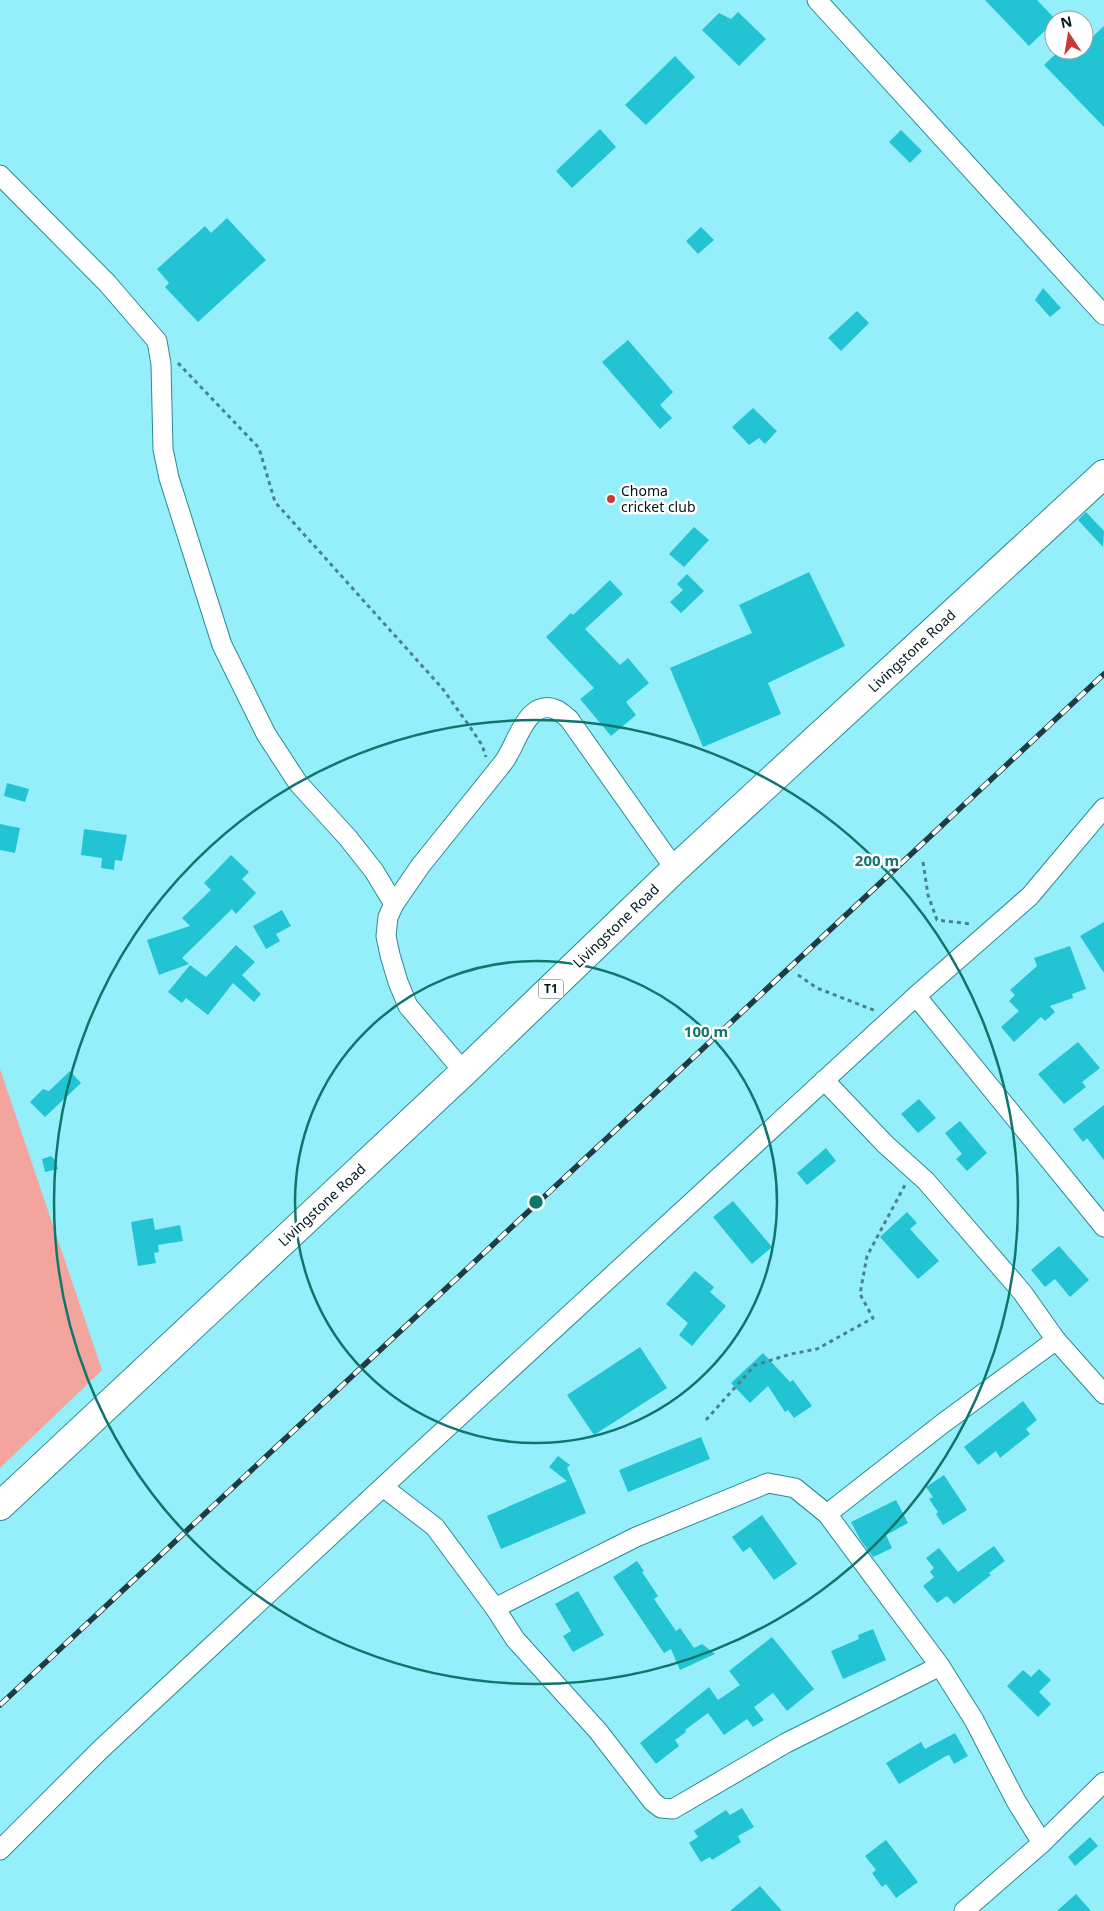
<svg xmlns="http://www.w3.org/2000/svg" width="1104" height="1911" viewBox="0 0 1104 1911" font-family="'Noto Sans',sans-serif">
<rect width="100%" height="100%" fill="#95effa"/>
<!-- green -->
<polygon fill="#f3a49c" points="0,1069 102,1370 0,1468"/>
<!-- building -->
<g fill="#22c3d3">
<polygon points="985,0 1037,0 1056,20 1029,46"/>
<polygon points="738,12 766,39 739,66 702,30 719,13 731,19"/>
<polygon points="1104,26 1104,127 1044,65 1060,50 1084,50 1084,45"/>
<polygon points="675,56 695,77 646,125 625,105"/>
<polygon points="600,129 616,147 572,188 556,171"/>
<polygon points="901,130 922,151 910,163 889,142"/>
<polygon points="227,218 266,260 198,322 165,287 169,283 157,269 205,226 211,233"/>
<polygon points="701,227 714,240 698,254 686,241"/>
<polygon points="1043,288 1061,308 1050,317 1035,300"/>
<polygon points="857,311 869,323 841,351 828,338"/>
<polygon points="628,340 673,392 660,405 672,418 660,429 602,362"/>
<polygon points="753,408 777,431 765,444 759,438 749,445 732,427"/>
<polygon points="1086,512 1104,531 1103,547 1078,520"/>
<polygon points="694,527 709,540 684,567 669,554"/>
<polygon points="809,572 845,646 768,683 781,714 703,747 670,668 752,633 739,605"/>
<polygon points="687,574 704,591 681,613 670,602 683,590 677,584"/>
<polygon points="610,580 623,594 585,629 620,665 628,658 649,683 626,702 636,715 611,736 580,699 594,688 546,637 571,613 573,615"/>
<polygon points="7,783 29,789 25,802 4,796"/>
<polygon points="0,824 20,828 15,853 0,850"/>
<polygon points="84,829 127,835 122,861 115,860 114,870 101,868 102,858 81,855"/>
<polygon points="231,855 249,872 242,879 256,893 236,914 232,909 182,958 189,964 159,975 147,940 190,926 182,918 211,890 204,883"/>
<polygon points="282,910 291,926 276,934 280,941 266,949 253,926"/>
<polygon points="1104,922 1104,973 1080,936"/>
<polygon points="236,945 255,962 242,975 261,994 254,1002 233,983 208,1015 186,998 182,1003 168,992 190,965 206,977"/>
<polygon points="1070,946 1086,989 1072,994 1073,998 1050,1006 1055,1012 1045,1021 1041,1017 1014,1042 1001,1027 1019,1011 1009,1001 1015,995 1010,990 1037,966 1034,958"/>
<polygon points="1078,1042 1100,1068 1082,1082 1086,1087 1064,1104 1038,1074"/>
<polygon points="70,1071 81,1083 45,1117 30,1102 43,1089 49,1091"/>
<polygon points="919,1099 936,1118 918,1133 901,1114"/>
<polygon points="1104,1105 1104,1160 1087,1138 1083,1142 1073,1129"/>
<polygon points="960,1121 987,1153 967,1171 956,1159 962,1154 945,1133"/>
<polygon points="826,1148 836,1161 807,1185 797,1173"/>
<polygon points="51,1156 55,1160 58,1169 45,1172 42,1159"/>
<polygon points="733,1201 772,1247 752,1264 713,1217"/>
<polygon points="907,1212 917,1223 910,1229 939,1261 918,1279 880,1237"/>
<polygon points="153,1218 155,1230 180,1225 183,1241 158,1245 159,1252 154,1253 156,1263 138,1266 131,1222"/>
<polygon points="1059,1246 1089,1280 1070,1297 1055,1279 1045,1287 1031,1270"/>
<polygon points="695,1271 714,1287 710,1292 726,1306 692,1346 679,1335 688,1323 666,1304"/>
<polygon points="640,1347 667,1388 594,1435 567,1395"/>
<polygon points="763,1353 790,1382 793,1380 812,1406 794,1418 788,1410 785,1412 768,1386 750,1403 731,1383"/>
<polygon points="1023,1401 1037,1420 1026,1429 1030,1434 1000,1458 996,1451 978,1465 964,1447"/>
<polygon points="701,1437 710,1459 628,1492 619,1470"/>
<polygon points="558,1456 570,1465 567,1468 586,1513 501,1549 487,1516 567,1481 549,1467"/>
<polygon points="944,1475 967,1510 943,1525 936,1514 938,1512 929,1499 933,1497 926,1487"/>
<polygon points="896,1500 908,1523 886,1535 892,1548 873,1557 860,1539 851,1522"/>
<polygon points="762,1515 797,1564 774,1580 750,1547 743,1552 732,1537"/>
<polygon points="994,1546 1005,1561 989,1573 991,1575 954,1604 947,1596 937,1603 923,1586 934,1577 930,1572 934,1568 926,1558 939,1548 958,1572"/>
<polygon points="637,1561 644,1571 642,1572 658,1596 654,1599 676,1631 680,1628 694,1648 702,1644 715,1654 680,1670 671,1649 664,1653 613,1577"/>
<polygon points="578,1591 604,1635 573,1652 563,1636 571,1631 555,1604"/>
<polygon points="873,1629 886,1660 843,1679 831,1651 859,1639 858,1635"/>
<polygon points="772,1637 814,1689 787,1711 773,1693 754,1707 764,1720 753,1727 747,1719 724,1735 708,1713 685,1730 686,1732 675,1740 679,1746 656,1764 640,1743 709,1687 718,1700 740,1685 729,1671"/>
<polygon points="1039,1669 1051,1680 1039,1692 1051,1704 1038,1717 1007,1686 1023,1670 1031,1677"/>
<polygon points="955,1733 968,1756 954,1764 949,1755 946,1756 899,1784 886,1763 921,1742 925,1749"/>
<polygon points="742,1808 754,1827 738,1836 741,1842 712,1860 710,1857 701,1862 689,1843 698,1837 694,1831 726,1810 730,1815"/>
<polygon points="1090,1837 1098,1846 1075,1866 1068,1857"/>
<polygon points="886,1840 918,1882 896,1898 886,1884 882,1887 872,1873 876,1870 865,1856"/>
<polygon points="760,1886 782,1911 730,1911"/>
<polygon points="1076,1894 1091,1911 1057,1911"/>
</g>
<g fill="none" stroke-linecap="round" stroke-linejoin="round">
<!-- street casing -->
<g stroke="#2b8a95" stroke-width="21">
<g id="street">
<polyline points="817,0 1104,315"/>
<polyline points="0,175 107,283 157,341 161,364 163,449 169,478 222,645 266,734 298,783 348,838 374,871 394,904"/>
<polyline points="916,996 1104,1227"/>
<path d="M 464,1072 L 408,1006 L 398,982 L 390,955 L 386,936 L 388,917 L 394,904 L 421,865 L 499,768 C 502,764 506,760 508,755 C 518,739 529,697 557,710 C 561,712 565,716 569,719 L 675,869"/>
<polyline points="824,1080 885,1144 926,1181 1022,1292 1056,1340 1104,1394"/>
<polyline points="383,1487 435,1527 495,1608 515,1639 598,1731 653,1802 661,1808 673,1809 786,1743 940,1666"/>
<polyline points="495,1608 636,1537 768,1483 795,1488 827,1514"/>
<polyline points="1042,1843 1016,1801 974,1720 940,1666 827,1514 942,1424 1056,1340"/>
<polyline points="0,1850 100,1750 415,1457 916,996 1030,896 1104,808"/>
<polyline points="964,1911 1042,1843 1104,1782"/>
</g>
</g>
<!-- highway casing -->
<g stroke="#2b8a95" stroke-width="30">
<polyline id="highway" points="0,1506 464,1072 675,869 1104,474"/>
</g>
<!-- path -->
<g stroke="#4b8289" stroke-width="3" stroke-dasharray="4 4" stroke-linecap="butt">
<polyline points="178,363 259,448 275,502 442,688 470,727 482,745 486,757"/>
<polyline points="923,862 928,895 937,920 971,924"/>
<polyline points="798,975 817,988 876,1011"/>
<polyline points="706,1420 755,1365 791,1354 817,1349 873,1318 860,1294 867,1256 905,1185"/>
</g>
<!-- street -->
<use href="#street" stroke="#fff" stroke-width="19"/>
<!-- highway -->
<use href="#highway" stroke="#fff" stroke-width="28"/>
<!-- rail casing -->
<g stroke="#1c3e42" stroke-width="5.5">
<polyline id="rail" points="0,1705 1104,674"/>
</g>
<!-- rail -->
<use href="#rail" stroke="#fff" stroke-width="4" stroke-dasharray="11" stroke-linecap="butt"/>
</g>
<!-- distance rings -->
<g fill="none" stroke="#0f766e" stroke-width="2.5">
<circle cx="536" cy="1202" r="241"/>
<circle cx="536" cy="1202" r="482"/>
</g>
<!-- markers -->
<circle fill="#c83a38" stroke="#fff" stroke-width="2" cx="611" cy="499" r="5"/>
<g text-anchor="middle" stroke-width="5" stroke-linejoin="round" paint-order="stroke">
<!-- shield labels -->
<rect fill="#fff" stroke="#4c5b5d" stroke-width="1" x="538.5" y="979.5" width="25" height="19" rx="4"/>
<g font-size="12" font-weight="bold" fill="#001518">
<text x="551" y="993">T1</text>
</g>
<!-- poi labels -->
<g font-size="14" fill="#001518" stroke="#fff" text-anchor="start">
<text x="621" y="496">Choma<tspan x="621" dy="16">cricket club</tspan></text>
</g>
<!-- street labels -->
<g font-size="14" fill="#001518" stroke="#fff">
<text transform="translate(912 651) rotate(-43)" y="5">Livingstone Road</text>
<text transform="translate(616 926) rotate(-44)" y="5">Livingstone Road</text>
<text transform="translate(322 1205) rotate(-43)" y="5">Livingstone Road</text>
</g>
</g>
<circle cx="536" cy="1202" r="8" fill="#0f766e" stroke="#fff" stroke-width="2.5"/>
<g font-size="15" text-anchor="middle" font-weight="bold" fill="#0f766e" stroke="#fff" stroke-width="5" stroke-linejoin="round" paint-order="stroke">
<text x="877" y="866">200 m</text>
<text x="706" y="1037">100 m</text>
</g>
<!-- north arrow -->
<g transform="translate(1069 35) rotate(348)"><circle r="24" fill="#ffffff" stroke="#99a1a3"/>
<path d="M0-4L9 19L0 12L-9 19Z" fill="#c83a38"/>
<text y="-8" font-size="14" font-weight="bold" text-anchor="middle" fill="#001518">N</text>
</g>
</svg>
